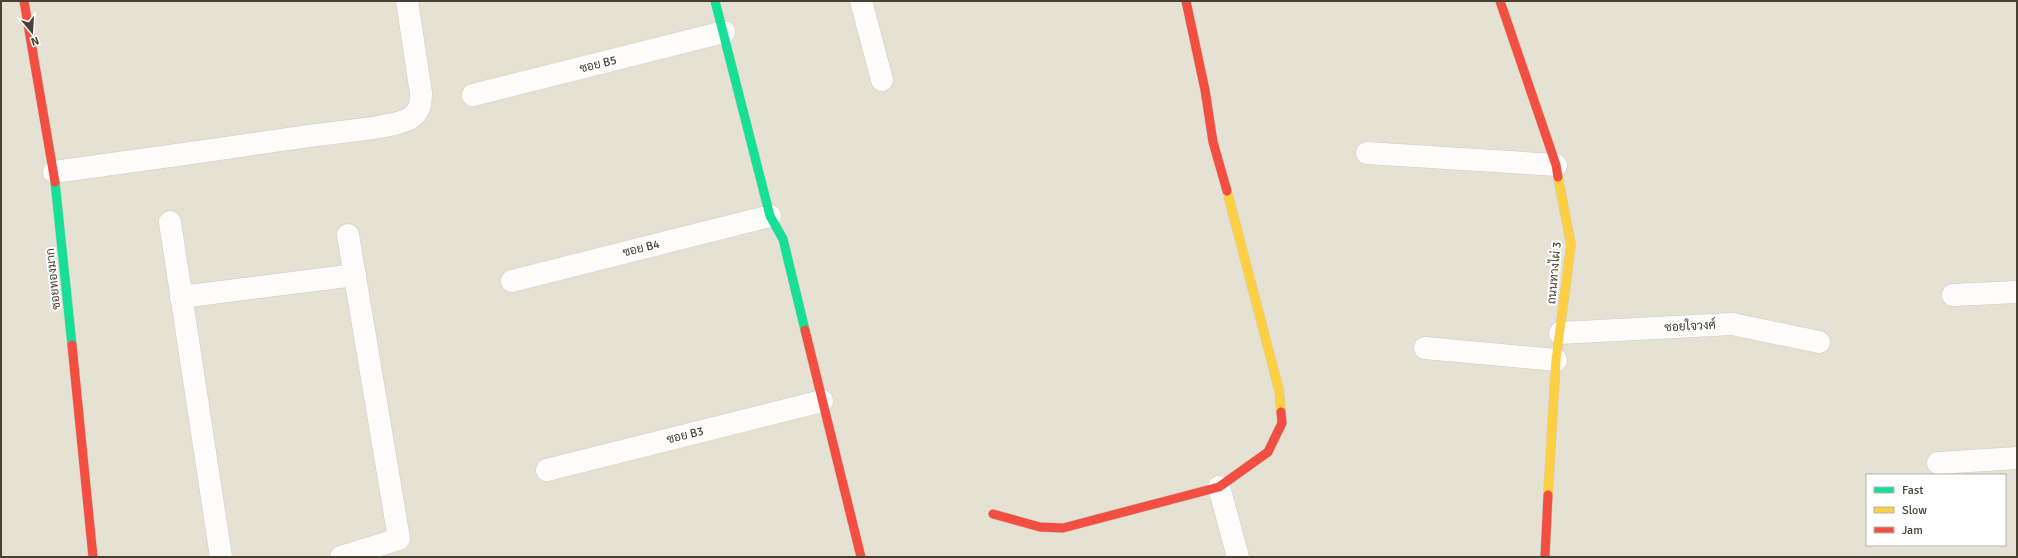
<svg xmlns="http://www.w3.org/2000/svg" width="2018" height="558" viewBox="0 0 2018 558" font-family="Signika,Sarabun,sans-serif">
<rect width="100%" height="100%" fill="#f0eee6"/>
<!-- residential -->
<path fill="#e5e1d3" fill-rule="evenodd" d="M 1,1 L 2017,1 L 2017,557 L 1,557 ZM 1867,475 L 2005,475 L 2005,545 L 1867,545 Z"/>
<g fill="none" stroke-linecap="round" stroke-linejoin="round">
<!-- street casing -->
<g stroke="#ceccc4" stroke-width="23">
<g id="street">
<polyline points="861,1 882,80"/>
<polyline points="473,95 724,32"/>
<polyline points="1367,153 1556,165"/>
<path d="M 54,172 C 141,160 229,148 316,135 C 337,132 392,128 409,119 C 419,113 421,105 421,93 L 407,1"/>
<polyline points="170,222 221,557"/>
<polyline points="512,281 770,216"/>
<polyline points="1953,295 2017,292"/>
<polyline points="181,297 355,275"/>
<polyline points="1560,333 1732,324 1819,342"/>
<polyline points="1425,348 1556,360"/>
<polyline points="1938,463 2017,458"/>
<polyline points="547,470 822,401"/>
<polyline points="1219,487 1238,557"/>
<polyline points="341,557 399,539 348,235"/>
</g>
</g>
<!-- fast casing -->
<g stroke="#d0cdbc" stroke-width="10">
<g id="fast">
<polyline points="715,1 770,216 783,239 805,330"/>
<polyline points="55,182 72,345"/>
</g>
</g>
<!-- slow casing -->
<g stroke="#d0cdbc" stroke-width="10">
<g id="slow">
<polyline points="1227,191 1279,390 1281,412"/>
<polyline points="1548,495 1556,360 1571,245 1558,177"/>
</g>
</g>
<!-- jam casing -->
<g stroke="#d0cdbc" stroke-width="10">
<g id="jam">
<polyline points="24,1 55,182"/>
<polyline points="1186,1 1205,90 1213,142 1227,191"/>
<polyline points="1500,1 1556,165 1558,177"/>
<polyline points="805,330 861,557"/>
<polyline points="72,345 93,557"/>
<polyline points="993,514 1040,527 1063,528 1219,487 1268,452 1282,423 1281,412"/>
<polyline points="1545,557 1548,495"/>
</g>
</g>
<!-- street -->
<use href="#street" stroke="#fdfcfb" stroke-width="22"/>
<!-- fast -->
<use href="#fast" stroke="#16e098" stroke-width="9"/>
<!-- slow -->
<use href="#slow" stroke="#ffcf43" stroke-width="9"/>
<!-- jam -->
<use href="#jam" stroke="#f24e42" stroke-width="9"/>
</g>
<g text-anchor="middle" stroke-width="4" stroke-linejoin="round" paint-order="stroke">
<!-- street labels -->
<g font-size="12" fill="#464132" stroke="#fff">
<text transform="translate(598 64) rotate(-14)" y="4">ซอย B5</text>
<text transform="translate(641 248) rotate(-14)" y="4">ซอย B4</text>
<text transform="translate(1554 273) rotate(-85)" y="4">ถนนทางไผ่ 3</text>
<text transform="translate(53 279) rotate(-96)" y="4">ซอยทองมาก</text>
<text transform="translate(1690 326) rotate(-3)" y="4">ซอยใจวงศ์</text>
<text transform="translate(685 435) rotate(-14)" y="4">ซอย B3</text>
</g>
</g>
<!-- border -->
<rect width="2018" height="558" fill="none" stroke="#464132" stroke-width="4"/>
<!-- legend -->
<rect x="1866" y="474" width="140" height="72" fill="#ffffff" stroke="#b5b3ad"/>
<rect x="1874" y="487" width="20" height="6" fill="#16e098" stroke="#b5b3ad"/>
<text x="1902" y="494" font-size="12" fill="#464132">Fast</text>
<rect x="1874" y="507" width="20" height="6" fill="#ffcf43" stroke="#b5b3ad"/>
<text x="1902" y="514" font-size="12" fill="#464132">Slow</text>
<rect x="1874" y="527" width="20" height="6" fill="#f24e42" stroke="#b5b3ad"/>
<text x="1902" y="534" font-size="12" fill="#464132">Jam</text>
<!-- north arrow -->
<g transform="translate(32 32) rotate(162)" stroke="#ffffff" stroke-width="3" paint-order="stroke">
<path d="M0-3L7 15L0 10L-7 15Z" fill="#464132"/>
<text y="-6" font-size="11" font-weight="bold" text-anchor="middle" fill="#464132">N</text>
</g>
</svg>
